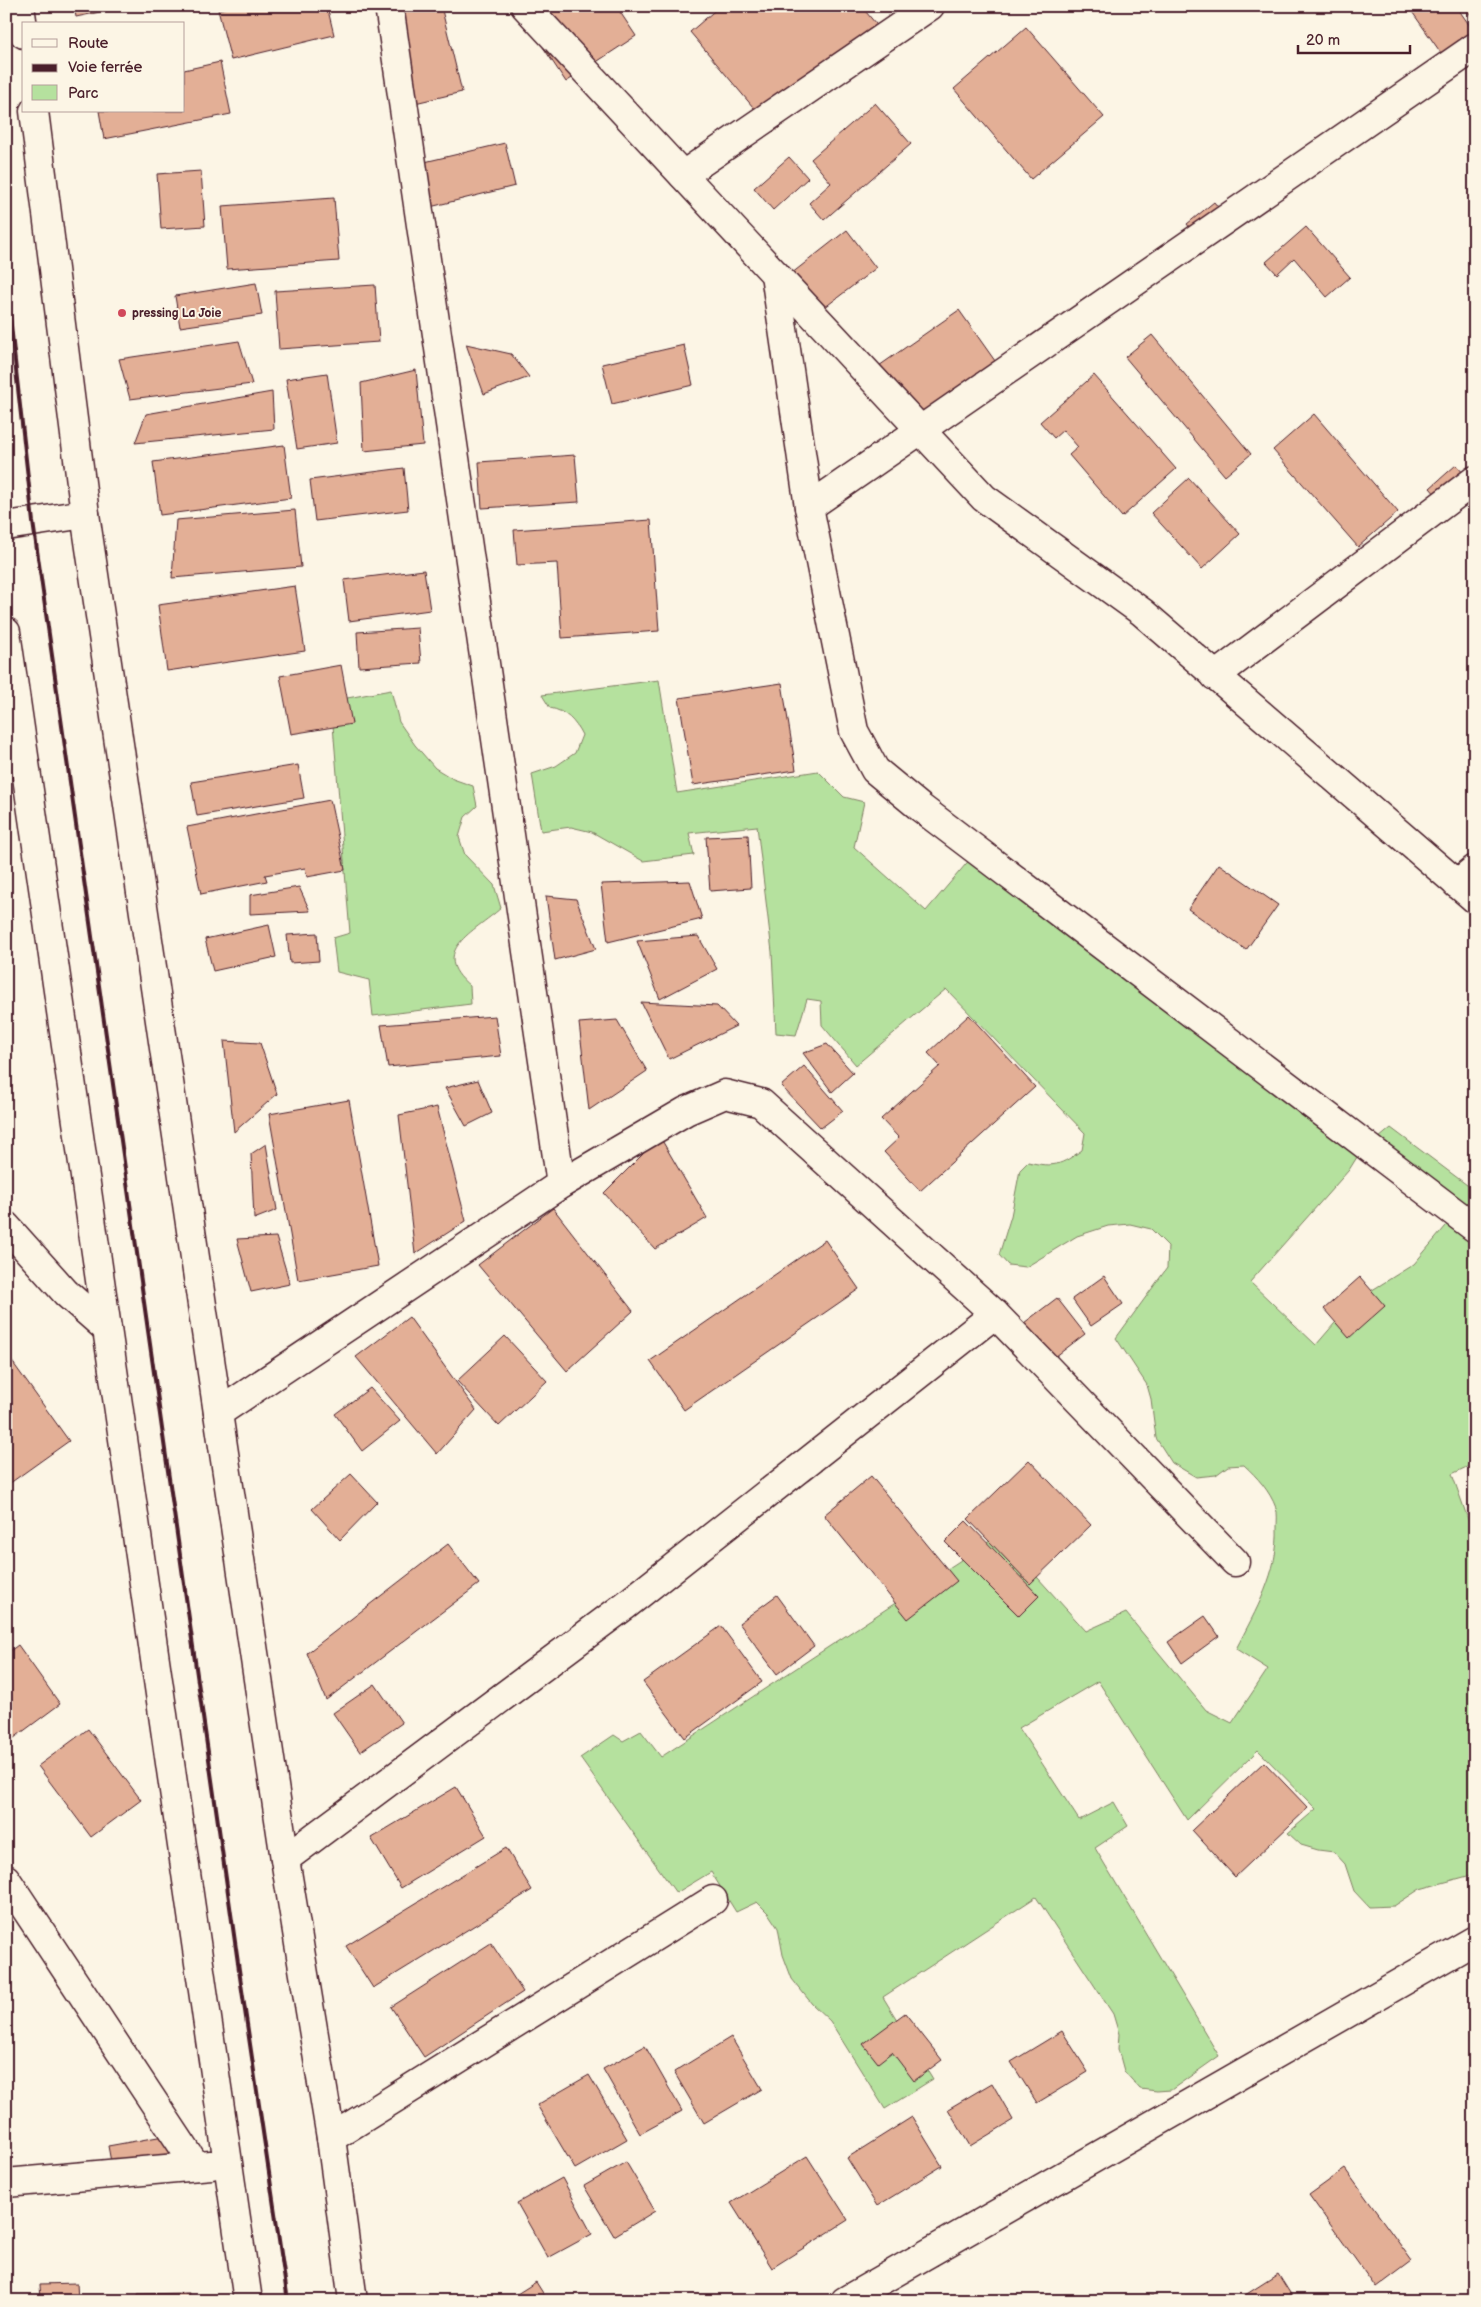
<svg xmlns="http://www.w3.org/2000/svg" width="1481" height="2307" viewBox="0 0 1481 2307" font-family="'Balsamiq Sans',sans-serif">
<rect width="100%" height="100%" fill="#fcf5e5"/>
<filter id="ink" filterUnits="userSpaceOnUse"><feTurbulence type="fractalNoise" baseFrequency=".02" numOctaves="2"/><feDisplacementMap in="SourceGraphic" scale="10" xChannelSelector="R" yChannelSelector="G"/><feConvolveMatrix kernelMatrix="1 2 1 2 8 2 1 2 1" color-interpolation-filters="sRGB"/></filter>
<g filter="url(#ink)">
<!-- green -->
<g fill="#b5e19e" stroke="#808064">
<path d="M 659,680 L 677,793 L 818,771 L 844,797 L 864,802 L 854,847 L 926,911 L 977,851 L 1362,1149 L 1349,1170 L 1250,1282 L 1316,1345 L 1353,1302 L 1414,1264 L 1451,1220 L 1379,1138 L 1391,1128 L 1475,1191 L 1475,1463 L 1452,1474 L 1475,1539 L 1475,1874 L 1420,1889 L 1394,1906 L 1369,1907 L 1354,1891 L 1345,1864 L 1334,1852 L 1318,1850 L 1301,1845 L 1288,1833 L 1316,1809 L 1258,1750 L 1187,1820 L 1098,1681 L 1019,1728 L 1079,1820 L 1114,1802 L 1128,1826 L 1095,1848 L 1219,2056 L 1171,2090 L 1157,2091 L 1140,2089 L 1124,2071 L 1118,2049 L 1119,2034 L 1113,2014 L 1036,1897 L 883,1997 L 933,2079 L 885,2109 L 830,2021 L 812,2004 L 792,1979 L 783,1955 L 778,1928 L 768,1913 L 757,1902 L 736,1912 L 711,1872 L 676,1893 L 580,1758 L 614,1735 L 623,1741 L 641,1731 L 661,1757 L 999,1535 L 1086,1631 L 1126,1613 L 1206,1710 L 1232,1723 L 1268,1669 L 1236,1649 C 1256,1610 1279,1572 1277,1527 C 1277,1521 1278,1513 1276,1508 C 1270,1491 1257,1477 1244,1465 L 1228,1466 L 1216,1475 L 1196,1477 L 1172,1463 L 1156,1438 L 1151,1399 L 1147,1385 L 1116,1338 L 1167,1268 L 1168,1246 L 1151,1229 L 1130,1224 L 1108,1226 L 1077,1236 L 1026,1267 L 1008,1265 L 999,1255 L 1011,1216 L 1020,1170 L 1028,1162 C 1054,1168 1061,1165 1082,1150 L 1085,1133 L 946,989 L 856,1065 L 822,1025 L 821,1001 L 807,999 L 796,1035 L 776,1033 L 772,952 L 757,826 L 689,833 L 694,855 L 643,861 L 592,832 L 571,827 L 541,831 L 532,774 L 556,766 L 575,753 L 582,735 C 575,721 566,711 550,708 L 542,695 Z"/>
<path d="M 391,690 L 399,722 L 415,745 L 435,768 L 453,779 L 473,786 L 477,806 L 465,817 L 459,837 L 465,855 L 494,885 L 501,908 C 474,932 428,951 470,986 L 471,1004 L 373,1016 L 369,980 L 337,972 L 333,938 L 350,933 L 331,701 Z"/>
</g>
<!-- building -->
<g fill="#e3af96" stroke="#4a1f2b">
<polygon points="74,6 128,6 76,17"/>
<polygon points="233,6 327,6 334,35 231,60 218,10"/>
<polygon points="397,6 441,6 462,92 415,103"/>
<polygon points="522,6 616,6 636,36 566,82 518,9"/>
<polygon points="720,6 861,6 886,36 774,132 690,32"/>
<polygon points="1408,6 1456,6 1475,33 1475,53 1453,70"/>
<polygon points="1464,6 1475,6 1475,21"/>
<polygon points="1026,27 1104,117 1031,179 954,89"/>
<polygon points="220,62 231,114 104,139 99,111 184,111 184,70"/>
<polygon points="875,103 911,144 824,220 809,203 831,183 811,159"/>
<polygon points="505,143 515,186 426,208 416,164"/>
<polygon points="789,157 808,178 773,210 754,188"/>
<polygon points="201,171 205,226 161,229 157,174"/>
<polygon points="334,198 339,261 227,269 222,206"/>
<polygon points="1214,202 1230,222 1203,245 1187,224"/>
<polygon points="1306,227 1350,277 1327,297 1294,258 1277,274 1266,262"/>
<polygon points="847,230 876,268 811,318 782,281"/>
<polygon points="256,283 262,315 180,327 175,296"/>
<polygon points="375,285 379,342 279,349 275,291"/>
<polygon points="959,310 1000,368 906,433 866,375"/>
<polygon points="1152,335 1251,454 1225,476 1125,357"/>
<polygon points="239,341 252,384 130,399 119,359"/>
<polygon points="466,344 511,354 529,377 484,394"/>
<polygon points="684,345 693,385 612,404 602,364"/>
<polygon points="416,370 423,445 364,451 361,383"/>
<polygon points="327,373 337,443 297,449 286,379"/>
<polygon points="1094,375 1176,469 1122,517 1069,455 1078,447 1063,430 1054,438 1040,422"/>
<polygon points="272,392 274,429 135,443 146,414"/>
<polygon points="1314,414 1398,512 1358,547 1273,450"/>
<polygon points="284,445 291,498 160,515 153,462"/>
<polygon points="575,455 579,502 482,508 479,462"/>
<polygon points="1456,465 1475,486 1450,511 1430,488"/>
<polygon points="404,468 408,510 315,521 310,480"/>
<polygon points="1189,478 1240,534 1202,569 1151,513"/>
<polygon points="295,510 301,567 172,578 176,520"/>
<polygon points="651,520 659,631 562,638 557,563 517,565 514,530"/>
<polygon points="424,570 430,610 349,621 344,580"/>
<polygon points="295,586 305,651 167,671 158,605"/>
<polygon points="418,628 421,663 359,667 357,632"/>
<polygon points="341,665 352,724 291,734 280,676"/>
<polygon points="782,683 796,770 693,785 679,698"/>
<polygon points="298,765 304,798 197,816 191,782"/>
<polygon points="330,800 345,870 307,877 305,868 265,875 267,881 201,894 187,827"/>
<polygon points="748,835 751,888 710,891 706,837"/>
<polygon points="1219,864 1278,905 1246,950 1188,909"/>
<polygon points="690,881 702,919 608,942 601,884"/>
<polygon points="299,887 310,911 250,914 250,895"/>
<polygon points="546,896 576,899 596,949 555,960"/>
<polygon points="269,925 276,957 213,971 205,939"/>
<polygon points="317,933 319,961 290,963 287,935"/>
<polygon points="698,936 717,969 660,999 637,941"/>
<polygon points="641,1002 717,1006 736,1026 669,1059"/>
<polygon points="969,1015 1035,1087 920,1191 884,1152 899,1138 881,1119 940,1066 928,1053"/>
<polygon points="495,1016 501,1056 388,1067 381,1025"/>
<polygon points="617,1020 647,1071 589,1110 579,1023"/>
<polygon points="224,1041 260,1043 277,1094 234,1132"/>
<polygon points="827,1044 853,1073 832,1092 803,1053"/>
<polygon points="804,1066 843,1111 821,1128 781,1086"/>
<polygon points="478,1080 492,1113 466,1126 445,1088"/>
<polygon points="349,1100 378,1266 298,1280 269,1114"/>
<polygon points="437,1107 466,1221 415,1254 399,1115"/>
<polygon points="660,1137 707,1218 655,1249 604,1193"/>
<polygon points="266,1144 277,1210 254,1219 251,1154"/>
<polygon points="553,1208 633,1311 567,1371 478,1265"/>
<polygon points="276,1237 290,1284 251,1292 237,1239"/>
<polygon points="825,1240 859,1289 684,1410 650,1361"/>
<polygon points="1104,1276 1123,1304 1091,1326 1072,1299"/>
<polygon points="1360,1277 1385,1306 1349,1338 1324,1309"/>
<polygon points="1057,1298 1085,1334 1047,1363 1016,1329"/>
<polygon points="409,1317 476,1410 437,1454 356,1357"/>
<polygon points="505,1336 547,1381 499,1426 457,1381"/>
<polygon points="6,1353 69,1441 6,1486"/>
<polygon points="370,1388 400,1421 362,1451 335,1414"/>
<polygon points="1029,1460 1091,1525 1030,1584 968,1519"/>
<polygon points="351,1474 377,1502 340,1540 312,1509"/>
<polygon points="871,1476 957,1581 908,1619 824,1515"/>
<polygon points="966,1521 1039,1596 1019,1616 945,1542"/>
<polygon points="448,1544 479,1584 326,1700 307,1653"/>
<polygon points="777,1595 814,1646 777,1674 739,1623"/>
<polygon points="1205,1616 1219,1636 1182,1663 1168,1642"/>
<polygon points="721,1626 762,1682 685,1738 643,1682"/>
<polygon points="18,1645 60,1704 6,1744 6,1654"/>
<polygon points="375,1684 402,1723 360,1752 333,1713"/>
<polygon points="88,1729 141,1800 91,1837 38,1766"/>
<polygon points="1264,1762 1308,1808 1235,1877 1192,1830"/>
<polygon points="456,1787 486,1836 401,1888 371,1838"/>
<polygon points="506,1848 532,1890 373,1988 346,1946"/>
<polygon points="491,1943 523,1992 424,2057 391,2007"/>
<polygon points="905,2013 942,2060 914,2081 892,2052 878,2063 863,2044"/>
<polygon points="1062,2031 1088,2072 1037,2103 1011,2062"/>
<polygon points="731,2037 762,2089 704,2123 674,2072"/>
<polygon points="645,2046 682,2111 640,2134 603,2069"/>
<polygon points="589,2075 627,2139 575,2169 537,2105"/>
<polygon points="992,2083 1013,2120 970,2146 948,2109"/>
<polygon points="912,2117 942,2166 877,2206 847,2158"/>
<polygon points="169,2135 176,2178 116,2188 108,2146"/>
<polygon points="807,2156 848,2220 772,2268 731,2203"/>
<polygon points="626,2162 655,2211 614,2236 584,2186"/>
<polygon points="1345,2169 1412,2261 1376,2288 1309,2195"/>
<polygon points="562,2178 592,2234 548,2258 517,2203"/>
<polygon points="1278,2274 1295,2301 1240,2301 1239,2299"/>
<polygon points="536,2282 548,2301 506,2301"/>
<polygon points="77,2283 78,2301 41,2301 40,2284"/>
<polygon points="189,2293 189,2301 138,2301 138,2294"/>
<polygon points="1152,2295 1156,2301 1143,2301"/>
</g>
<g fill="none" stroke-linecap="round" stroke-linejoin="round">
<!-- street casing -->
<g stroke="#4a1f2b" stroke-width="31">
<g id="street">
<polyline points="389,6 561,1184"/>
<polyline points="683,175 930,6"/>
<polyline points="775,274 809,507 854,731 875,770 921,808 1475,1228"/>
<polyline points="809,507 1475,47"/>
<polyline points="6,526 85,514"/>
<polyline points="1215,676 1475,480"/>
<polyline points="1457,884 1475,869"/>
<polyline points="6,1226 66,1293 107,1329"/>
<polyline points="218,1413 561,1184 686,1111 725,1094 761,1103 995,1314 1235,1562"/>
<polyline points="285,1859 626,1605 995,1314"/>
<polyline points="6,1879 196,2166"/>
<polyline points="331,2138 713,1900"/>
<polyline points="6,2183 211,2165"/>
</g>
</g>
<!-- secondary casing -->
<g stroke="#4a1f2b" stroke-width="31">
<g id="secondary">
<polyline points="20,6 24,34"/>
<polyline points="525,6 984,498 1142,612 1475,899"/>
<polyline points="34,111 85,514 218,1413 285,1859 331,2138 353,2301"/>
<polyline points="6,632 248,2301"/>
<polyline points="845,2301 1475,1940"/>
</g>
</g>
<!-- street -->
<use href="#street" stroke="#fcf5e5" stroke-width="28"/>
<!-- secondary -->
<use href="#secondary" stroke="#fcf5e5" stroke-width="28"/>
<!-- rail -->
<polyline stroke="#4a1f2b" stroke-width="4" points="6,281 33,522 239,1970 288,2301"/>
</g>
</g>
<!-- markers -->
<circle fill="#d1495b" stroke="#fcf5e5" stroke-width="2" cx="122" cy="313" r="5"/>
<g text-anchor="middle" stroke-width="4" stroke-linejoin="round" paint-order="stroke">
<!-- poi labels -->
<g font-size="12" font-weight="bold" fill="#4a1f2b" stroke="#fcf5e5" text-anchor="start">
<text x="132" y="317">pressing La Joie</text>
</g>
</g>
<!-- margin -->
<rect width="1481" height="2307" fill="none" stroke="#fcf5e5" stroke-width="25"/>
<rect x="12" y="12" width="1456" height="2282" fill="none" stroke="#4a1f2b" stroke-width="2" filter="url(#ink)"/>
<!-- legend -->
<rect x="22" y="22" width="162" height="90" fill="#fcf5e5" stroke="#b59f9b"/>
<rect x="32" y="39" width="25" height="8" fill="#fcf5e5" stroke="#b59f9b"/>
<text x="68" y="48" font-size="15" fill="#4a1f2b">Route</text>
<rect x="32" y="64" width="25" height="8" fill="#4a1f2b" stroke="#b59f9b"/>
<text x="68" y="72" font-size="15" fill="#4a1f2b">Voie ferrée</text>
<rect x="32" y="85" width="25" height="15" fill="#b5e19e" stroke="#b59f9b"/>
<text x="68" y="98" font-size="15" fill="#4a1f2b">Parc</text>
<!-- scale -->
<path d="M1298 45v8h112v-8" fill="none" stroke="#4a1f2b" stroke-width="2.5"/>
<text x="1306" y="45" font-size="15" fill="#4a1f2b" stroke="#fcf5e5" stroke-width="4" paint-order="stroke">20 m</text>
</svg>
